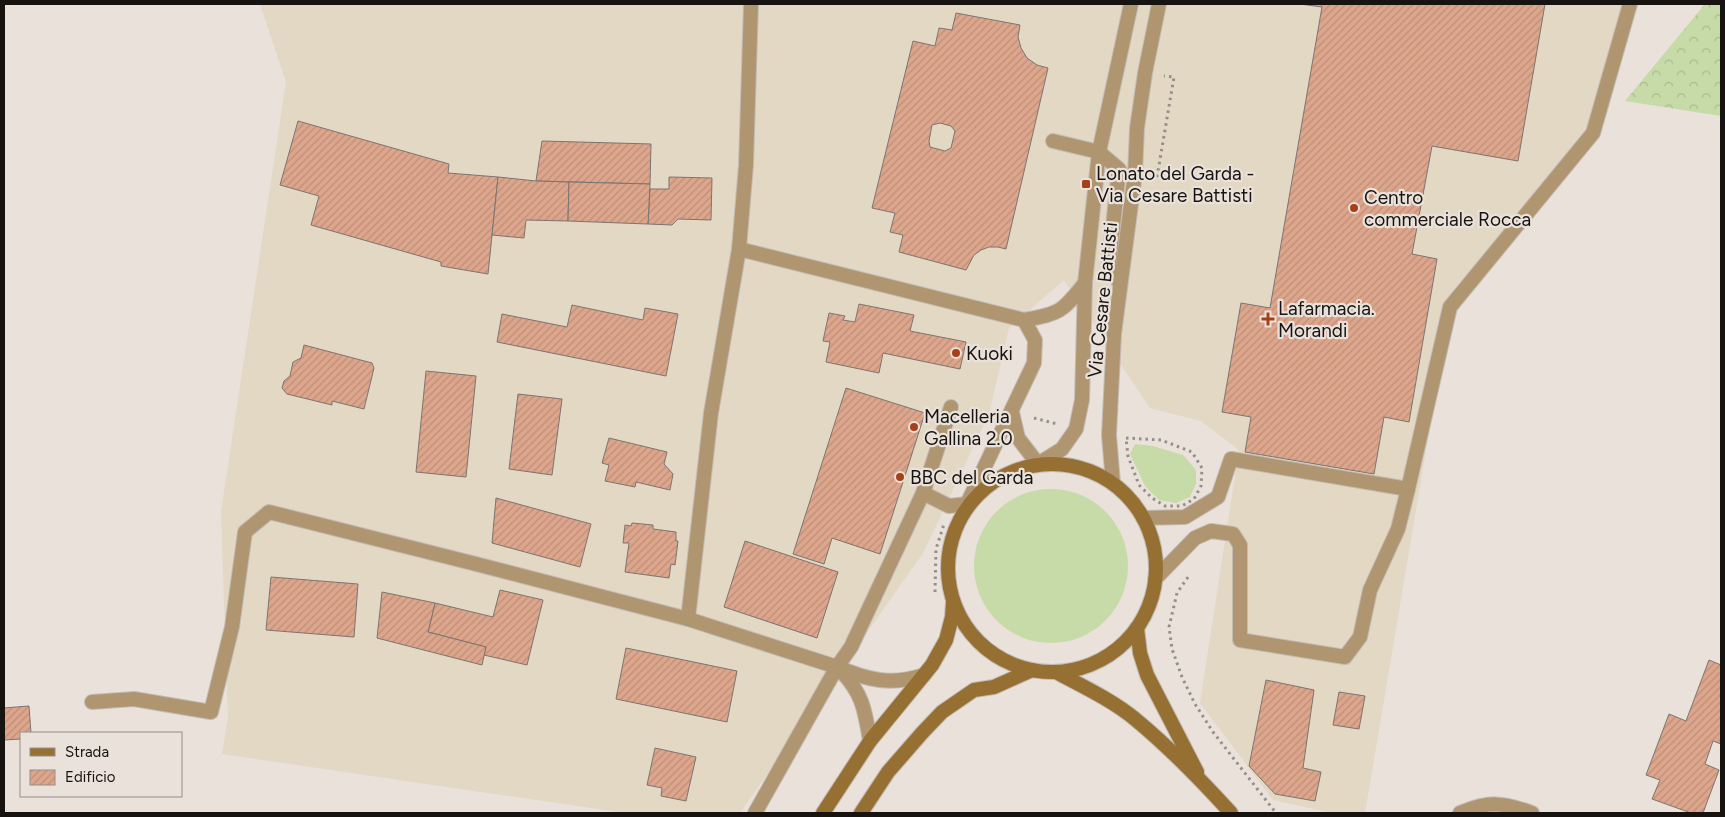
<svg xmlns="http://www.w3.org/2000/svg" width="1725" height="817" viewBox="0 0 1725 817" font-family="Figtree,sans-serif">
<defs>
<pattern id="forest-crowns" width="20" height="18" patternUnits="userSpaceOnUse" patternTransform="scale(1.25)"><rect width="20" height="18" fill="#c6dba8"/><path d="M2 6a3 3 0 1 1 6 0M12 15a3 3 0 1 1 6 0" fill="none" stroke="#a9bb90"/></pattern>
<pattern id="building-hatch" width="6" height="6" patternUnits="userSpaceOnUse" patternTransform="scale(1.25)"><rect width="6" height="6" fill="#dda68c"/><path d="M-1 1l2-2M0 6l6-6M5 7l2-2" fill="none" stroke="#bd8e78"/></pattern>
</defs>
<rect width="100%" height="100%" fill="#e9e1da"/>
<!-- commercial -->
<polygon fill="#e2d8c3" points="260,4 1630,4 1593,133 1450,308 1365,813 1332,813 1273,800 1200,703 1239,450 1201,421 1150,408 1064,280 1009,328 989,414 923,553 740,813 625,813 222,754 228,717 221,512 286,82"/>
<!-- green -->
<g fill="#c6dba8">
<polygon points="1135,444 1153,446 1183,455 1196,470 1196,484 1190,497 1176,503 1159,500 1145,486 1130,454"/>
<circle cx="1051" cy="566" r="77"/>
</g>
<!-- forest -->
<polygon fill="url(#forest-crowns)" points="1705,4 1721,4 1721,116 1625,101"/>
<!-- building -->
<g fill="url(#building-hatch)" stroke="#7d7470" fill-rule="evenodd">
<polygon points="1300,4 1545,4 1518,161 1432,146 1412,254 1437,259 1409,422 1384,417 1374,474 1245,452 1251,417 1222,412 1241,303 1270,308 1322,7"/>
<path d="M 956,13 L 1020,25 L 1018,37 L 1021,48 L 1027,58 L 1037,65 L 1048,68 L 1006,249 L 998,247 L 989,247 L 981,250 L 974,255 L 966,270 L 899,252 L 903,235 L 890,232 L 895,213 L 872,208 L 913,41 L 935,46 L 939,28 L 952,30 ZM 940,123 L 951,126 L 955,131 L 951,148 L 945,151 L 930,147 L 929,141 L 932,125 Z"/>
<polygon points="298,121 449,164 448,173 498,177 488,274 441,266 441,262 311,225 319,196 280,185"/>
<polygon points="542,141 651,144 650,184 536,181"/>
<polygon points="498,177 536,181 569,182 568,221 526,220 524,238 492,235"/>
<polygon points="669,177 712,178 711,220 678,219 672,225 648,224 650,189 669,189"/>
<polygon points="569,182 650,184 648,224 568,221"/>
<polygon points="859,304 914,315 910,331 966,342 960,369 883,353 879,373 826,362 830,342 823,341 829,313 845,316 843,320 855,322"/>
<polygon points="572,305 643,320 645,308 678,314 666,376 497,342 502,314 567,327"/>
<polygon points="304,345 372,363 374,368 364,409 332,401 332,405 287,394 282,388 284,381 290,376 293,362 301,358"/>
<polygon points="426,371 476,376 466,477 416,472"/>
<polygon points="846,388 925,413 880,554 832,538 824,564 793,554"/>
<polygon points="518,394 562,399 552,475 509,469"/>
<polygon points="609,438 667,452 664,464 673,474 670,490 636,482 635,487 605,481 609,465 602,463"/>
<polygon points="496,498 591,524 580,567 492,543"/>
<polygon points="632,523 653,525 653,529 676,532 676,541 678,541 675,565 671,564 669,578 625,572 629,543 623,543 625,525 631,526"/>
<polygon points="745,541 838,572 817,638 724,607"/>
<polygon points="271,577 358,584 354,637 266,630"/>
<polygon points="500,590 543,600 527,665 484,655 486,647 428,632 435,603 493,617"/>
<polygon points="382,592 435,603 428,632 486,647 482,665 377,638"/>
<polygon points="626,648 737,671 727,722 616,699"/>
<polygon points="1709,660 1721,665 1721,744 1713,741 1705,764 1719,770 1703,813 1691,813 1652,799 1660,780 1646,775 1669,714 1686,721"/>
<polygon points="1266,680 1314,690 1303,768 1321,772 1315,801 1275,794 1249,766"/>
<polygon points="1339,692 1365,696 1359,729 1333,725"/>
<polygon points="29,706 31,733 21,733 21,739 4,740 4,708"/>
<polygon points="655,748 696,757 686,801 661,796 662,788 647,785"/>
</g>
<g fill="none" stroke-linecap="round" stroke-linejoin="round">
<!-- service casing -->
<g stroke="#c3bcb6" stroke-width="16">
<g id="service">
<polyline points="1053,141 1099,152 1119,169 1109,264 1120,284"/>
<polyline points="739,249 1024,320 1035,340 1034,363 967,504 949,506 923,493"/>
<path d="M 1024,320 C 1060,314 1063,311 1085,283"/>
<polyline points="1012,412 1018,438 1038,464"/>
<polyline points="1143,518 1185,517 1218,497 1231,459 1408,489 1450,307 1593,133 1630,4"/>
<polyline points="1155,579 1195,538 1211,531 1233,534 1240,545 1240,640 1345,657 1360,637 1370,590 1398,529 1408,489"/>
<polyline points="755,813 837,667 851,647 923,493 951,407"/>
</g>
</g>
<!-- minor casing -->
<g stroke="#c3bcb6" stroke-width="16">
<g id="minor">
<polyline points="688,619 711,413 739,249 746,165 751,4"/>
<path d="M 841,671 C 863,694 865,711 870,741"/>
<path d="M 92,702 L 134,699 L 211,712 L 232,627 L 245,532 L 269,512 L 476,564 L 688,619 L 837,667 C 868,680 890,686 924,675"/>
<path d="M 1460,813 C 1489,801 1502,802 1532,813"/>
</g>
</g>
<!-- tertiary casing -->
<g stroke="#c3bcb6" stroke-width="16">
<g id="tertiary">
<polyline points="1038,464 1062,449 1076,429 1082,400 1085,283 1099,152 1131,4"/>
<polyline points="1113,483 1109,435 1114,334 1135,174 1137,128 1145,73 1159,4"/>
</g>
</g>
<!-- secondary casing -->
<g stroke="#c3bcb6" stroke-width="16">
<g id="secondary">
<circle cx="1052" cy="568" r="104"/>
<polyline points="1137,628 1140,653 1147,675 1197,772"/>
<path d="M 1056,672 C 1082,686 1112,700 1135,719 C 1169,747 1201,780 1231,813"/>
<polyline points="823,813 870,741 932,665 946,640 952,617 953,602"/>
<polyline points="861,813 888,772 922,733 942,712 974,690 994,687 1032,670"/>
</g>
</g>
<!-- path -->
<g stroke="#958f8a" stroke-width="3" stroke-dasharray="2.5 4" stroke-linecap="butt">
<polyline points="1157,177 1174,77 1164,76"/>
<polyline points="1034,418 1057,424"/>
<polygon points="1126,438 1161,440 1192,452 1202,468 1201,486 1194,499 1182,506 1165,506 1152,498 1139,485 1128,456"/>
<polyline points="1188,577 1177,593 1169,627 1172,649 1182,677 1195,704 1213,732 1276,813"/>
<polyline points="935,592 936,549 944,524"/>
</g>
<!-- service -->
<use href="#service" stroke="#b09670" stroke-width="14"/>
<!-- minor -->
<use href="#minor" stroke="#b09670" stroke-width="14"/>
<!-- tertiary -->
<use href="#tertiary" stroke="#b09670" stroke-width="14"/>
<!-- secondary -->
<use href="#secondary" stroke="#967033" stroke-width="14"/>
</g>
<!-- markers -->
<g fill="#a64019" stroke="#e9e1da" stroke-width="2">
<rect x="1081" y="179" width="10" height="10" rx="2.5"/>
<circle cx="1354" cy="208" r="5"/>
<path d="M1265.5 311.5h5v5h5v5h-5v5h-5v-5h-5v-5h5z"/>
<circle cx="956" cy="353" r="5"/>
<circle cx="914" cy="427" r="5"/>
<circle cx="900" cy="477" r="5"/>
</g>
<g text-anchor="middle" stroke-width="4.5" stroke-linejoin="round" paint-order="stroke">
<!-- poi labels -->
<g font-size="19" fill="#161311" stroke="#e9e1da" text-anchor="start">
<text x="1096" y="180">Lonato del Garda -<tspan x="1096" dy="22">Via Cesare Battisti</tspan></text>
<text x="1364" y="204">Centro<tspan x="1364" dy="22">commerciale Rocca</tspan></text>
<text x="1278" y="315">Lafarmacia.<tspan x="1278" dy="22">Morandi</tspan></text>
<text x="966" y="360">Kuoki</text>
<text x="924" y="423">Macelleria<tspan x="924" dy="22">Gallina 2.0</tspan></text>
<text x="910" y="484">BBC del Garda</text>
</g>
<!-- street labels -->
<g font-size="19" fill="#161311" stroke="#e9e1da">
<text transform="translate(1102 300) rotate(-84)" y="7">Via Cesare Battisti</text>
</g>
</g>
<!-- border -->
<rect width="1725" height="817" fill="none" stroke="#161311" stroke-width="10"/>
<!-- legend -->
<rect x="20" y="732" width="162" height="65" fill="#e9e1da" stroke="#958f8a"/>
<rect x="30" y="748" width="25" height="8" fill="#967033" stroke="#958f8a"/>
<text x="65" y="757" font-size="15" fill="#161311">Strada</text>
<rect x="30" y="770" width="25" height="15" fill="url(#building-hatch)" stroke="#958f8a"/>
<text x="65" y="782" font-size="15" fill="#161311">Edificio</text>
</svg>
